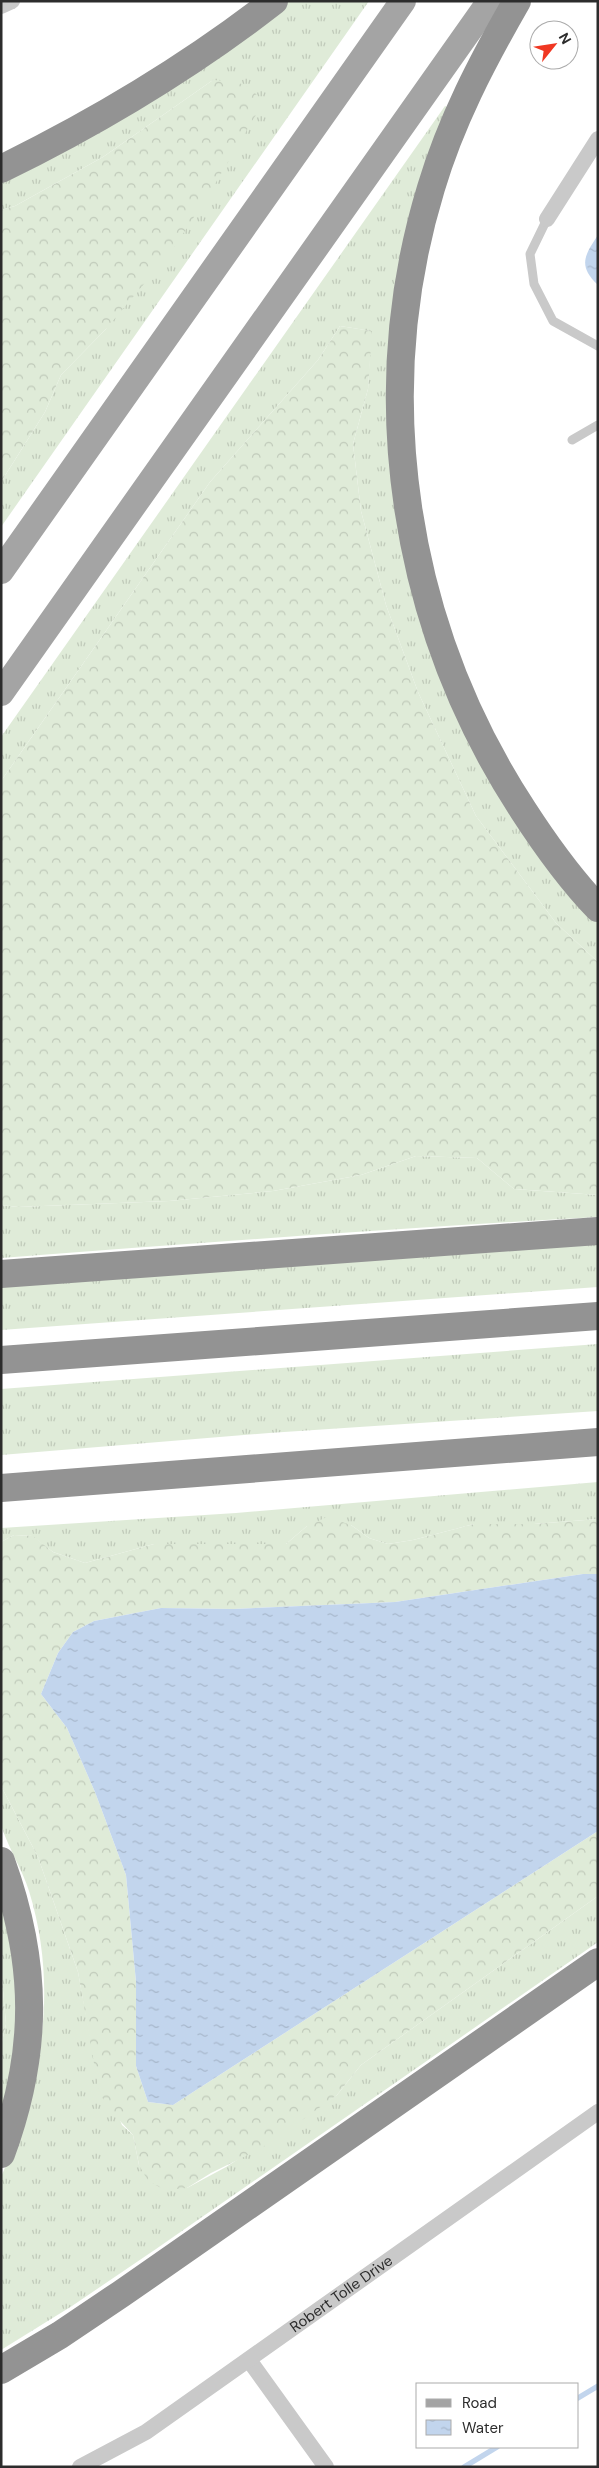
<svg xmlns="http://www.w3.org/2000/svg" width="599" height="2468" viewBox="0 0 599 2468" font-family="'DM Sans',sans-serif">
<defs>
<pattern id="grass-tufts" width="24" height="20" patternUnits="userSpaceOnUse" patternTransform="scale(1.25)"><rect width="24" height="20" fill="#dfebd8"/><path d="M3 7l-1-3M5 7V3M7 7l1-3M15 17l-1-3M17 17v-4M19 17l1-3" fill="none" stroke="#c0caba"/></pattern>
<pattern id="forest-crowns" width="20" height="18" patternUnits="userSpaceOnUse" patternTransform="scale(1.25)"><rect width="20" height="18" fill="#dfebd8"/><path d="M2 6a3 3 0 1 1 6 0M12 15a3 3 0 1 1 6 0" fill="none" stroke="#c0caba"/></pattern>
<pattern id="water-ripples" width="26" height="14" patternUnits="userSpaceOnUse" patternTransform="scale(1.25)"><rect width="26" height="14" fill="#c2d5ed"/><path d="M2 4q2-2 4 0t4 0M15 11q2-2 4 0t4 0" fill="none" stroke="#a7b7cb"/></pattern>
</defs>
<rect width="100%" height="100%" fill="#fff"/>
<!-- grass -->
<g fill="url(#grass-tufts)">
<polygon points="289,1 369,1 1,527 1,482 45,412 61,375 106,329 213,80 103,157 15,206 1,210 1,178 190,72"/>
<polygon points="445,106 451,109 401,274 417,600 598,919 598,962 556,923 476,816 418,692 386,605 361,511 353,444 368,389 371,331 340,326 318,360 210,482 1,781 1,737"/>
<path d="M 416,1156 L 477,1158 L 514,1189 L 598,1195 L 598,1217 C 399,1228 200,1243 1,1258 L 1,1205 L 18,1207 L 169,1201 L 273,1191 L 361,1175 Z"/>
<polygon points="598,1238 598,1287 1,1330 1,1281"/>
<polygon points="598,1344 598,1411 269,1433 1,1455 1,1389"/>
<polygon points="598,1482 598,1519 534,1524 474,1524 413,1540 388,1544 369,1538 351,1525 307,1526 286,1544 154,1544 85,1563 53,1552 32,1536 14,1535 1,1542 1,1528 236,1513"/>
<path d="M 1,1786 L 38,1857 L 78,1972 L 94,2058 L 122,2125 L 133,2135 L 139,2165 L 187,2188 L 226,2167 L 337,2095 L 361,2065 L 598,1896 L 598,1942 L 156,2249 L 72,2306 L 1,2350 L 1,2177 C 42,2086 59,1988 29,1891 C 22,1869 9,1849 2,1828 C 0,1816 1,1798 1,1786 Z"/>
<path d="M 1,1902 C 14,1947 21,2011 15,2057 C 13,2078 6,2100 1,2121 L 1,2046 L 6,2024 L 1,1967 Z"/>
</g>
<!-- forest -->
<g fill="url(#forest-crowns)">
<path d="M 213,80 C 238,82 248,81 263,103 L 209,194 L 171,252 L 106,329 L 61,375 L 45,412 L 1,482 L 1,210 L 15,206 L 103,157 Z"/>
<polygon points="340,326 372,331 368,389 353,444 361,511 386,605 418,692 476,816 556,923 598,962 598,1195 514,1189 477,1158 416,1156 361,1175 273,1191 169,1201 18,1207 1,1205 1,781 210,482 318,360"/>
<polygon points="327,1517 351,1525 369,1538 388,1544 413,1540 474,1524 534,1524 598,1519 598,1574 583,1574 395,1602 233,1609 161,1608 94,1621 73,1632 58,1653 41,1694 67,1728 95,1792 126,1875 136,1982 136,2066 148,2102 173,2105 598,1831 598,1896 361,2065 337,2095 305,2118 260,2149 211,2173 187,2188 165,2190 148,2181 139,2165 133,2135 109,2109 99,2092 78,1972 38,1857 1,1786 1,1542 14,1535 33,1536 53,1552 85,1563 154,1544 286,1544 307,1526"/>
<polygon points="1,1967 6,2024 1,2046"/>
</g>
<!-- water -->
<g fill="url(#water-ripples)">
<path d="M 598,235 L 598,285 C 578,266 584,256 598,235 Z"/>
<polygon points="583,1574 598,1574 598,1831 173,2105 148,2102 136,2066 136,1982 126,1875 95,1792 67,1728 41,1694 58,1653 73,1632 94,1621 161,1608 233,1609 395,1602"/>
</g>
<g fill="none" stroke-linecap="round" stroke-linejoin="round">
<!-- stream -->
<g stroke="#c2d5ed" stroke-width="5.5">
<polyline points="578,2398 598,2386"/>
<polyline points="464,2467 497,2447"/>
</g>
<!-- lane -->
<g stroke="#c9c9c9" stroke-width="9">
<polyline points="547,219 530,254 534,284 553,321 598,346"/>
<polyline points="572,440 598,425"/>
</g>
<!-- street -->
<g stroke="#c9c9c9" stroke-width="16">
<polyline points="1,6 12,1"/>
<polyline points="547,219 598,139"/>
<polyline points="249,2360 326,2467"/>
<path id="s1" d="M 80,2467 L 146,2432 L 598,2112"/>
</g>
<!-- primary -->
<g stroke="#a4a4a4" stroke-width="26">
<polyline points="1,571 403,1"/>
<polyline points="1,693 490,1"/>
</g>
<!-- highway -->
<g stroke="#939393" stroke-width="28">
<path d="M 517,1 C 482,62 451,121 431,188 C 367,398 404,628 523,810 C 545,844 569,878 598,908"/>
<path d="M 1,169 C 97,122 189,67 274,1"/>
<polyline points="1,1274 598,1231"/>
<polyline points="1,1360 598,1316"/>
<polyline points="1,1488 598,1442"/>
<path d="M 1,1861 C 38,1963 39,2051 1,2154"/>
<polyline points="1,2370 60,2335 121,2294 598,1962"/>
</g>
</g>
<g text-anchor="middle" stroke-width="5" stroke-linejoin="round" paint-order="stroke">
<!-- street labels -->
<g font-size="15" fill="#2c2c2c" stroke="#fff">
<text dy="5" stroke="none"><textPath href="#s1" startOffset="314">Robert Tolle Drive</textPath></text>
</g>
</g>
<!-- border -->
<rect width="599" height="2468" fill="none" stroke="#2c2c2c" stroke-width="5"/>
<!-- legend -->
<rect x="416" y="2383" width="162" height="65" fill="#ffffff" stroke="#ababab"/>
<rect x="426" y="2399" width="25" height="8" fill="#a4a4a4" stroke="#ababab"/>
<text x="462" y="2408" font-size="15" fill="#2c2c2c">Road</text>
<rect x="426" y="2420" width="25" height="15" fill="url(#water-ripples)" stroke="#ababab"/>
<text x="462" y="2433" font-size="15" fill="#2c2c2c">Water</text>
<!-- north arrow -->
<g transform="translate(554 45) rotate(60)"><circle r="24" fill="#ffffff" stroke="#ababab"/>
<path d="M0-4L9 19L0 12L-9 19Z" fill="#f03722"/>
<text y="-8" font-size="14" font-weight="bold" text-anchor="middle" fill="#2c2c2c">N</text>
</g>
</svg>
